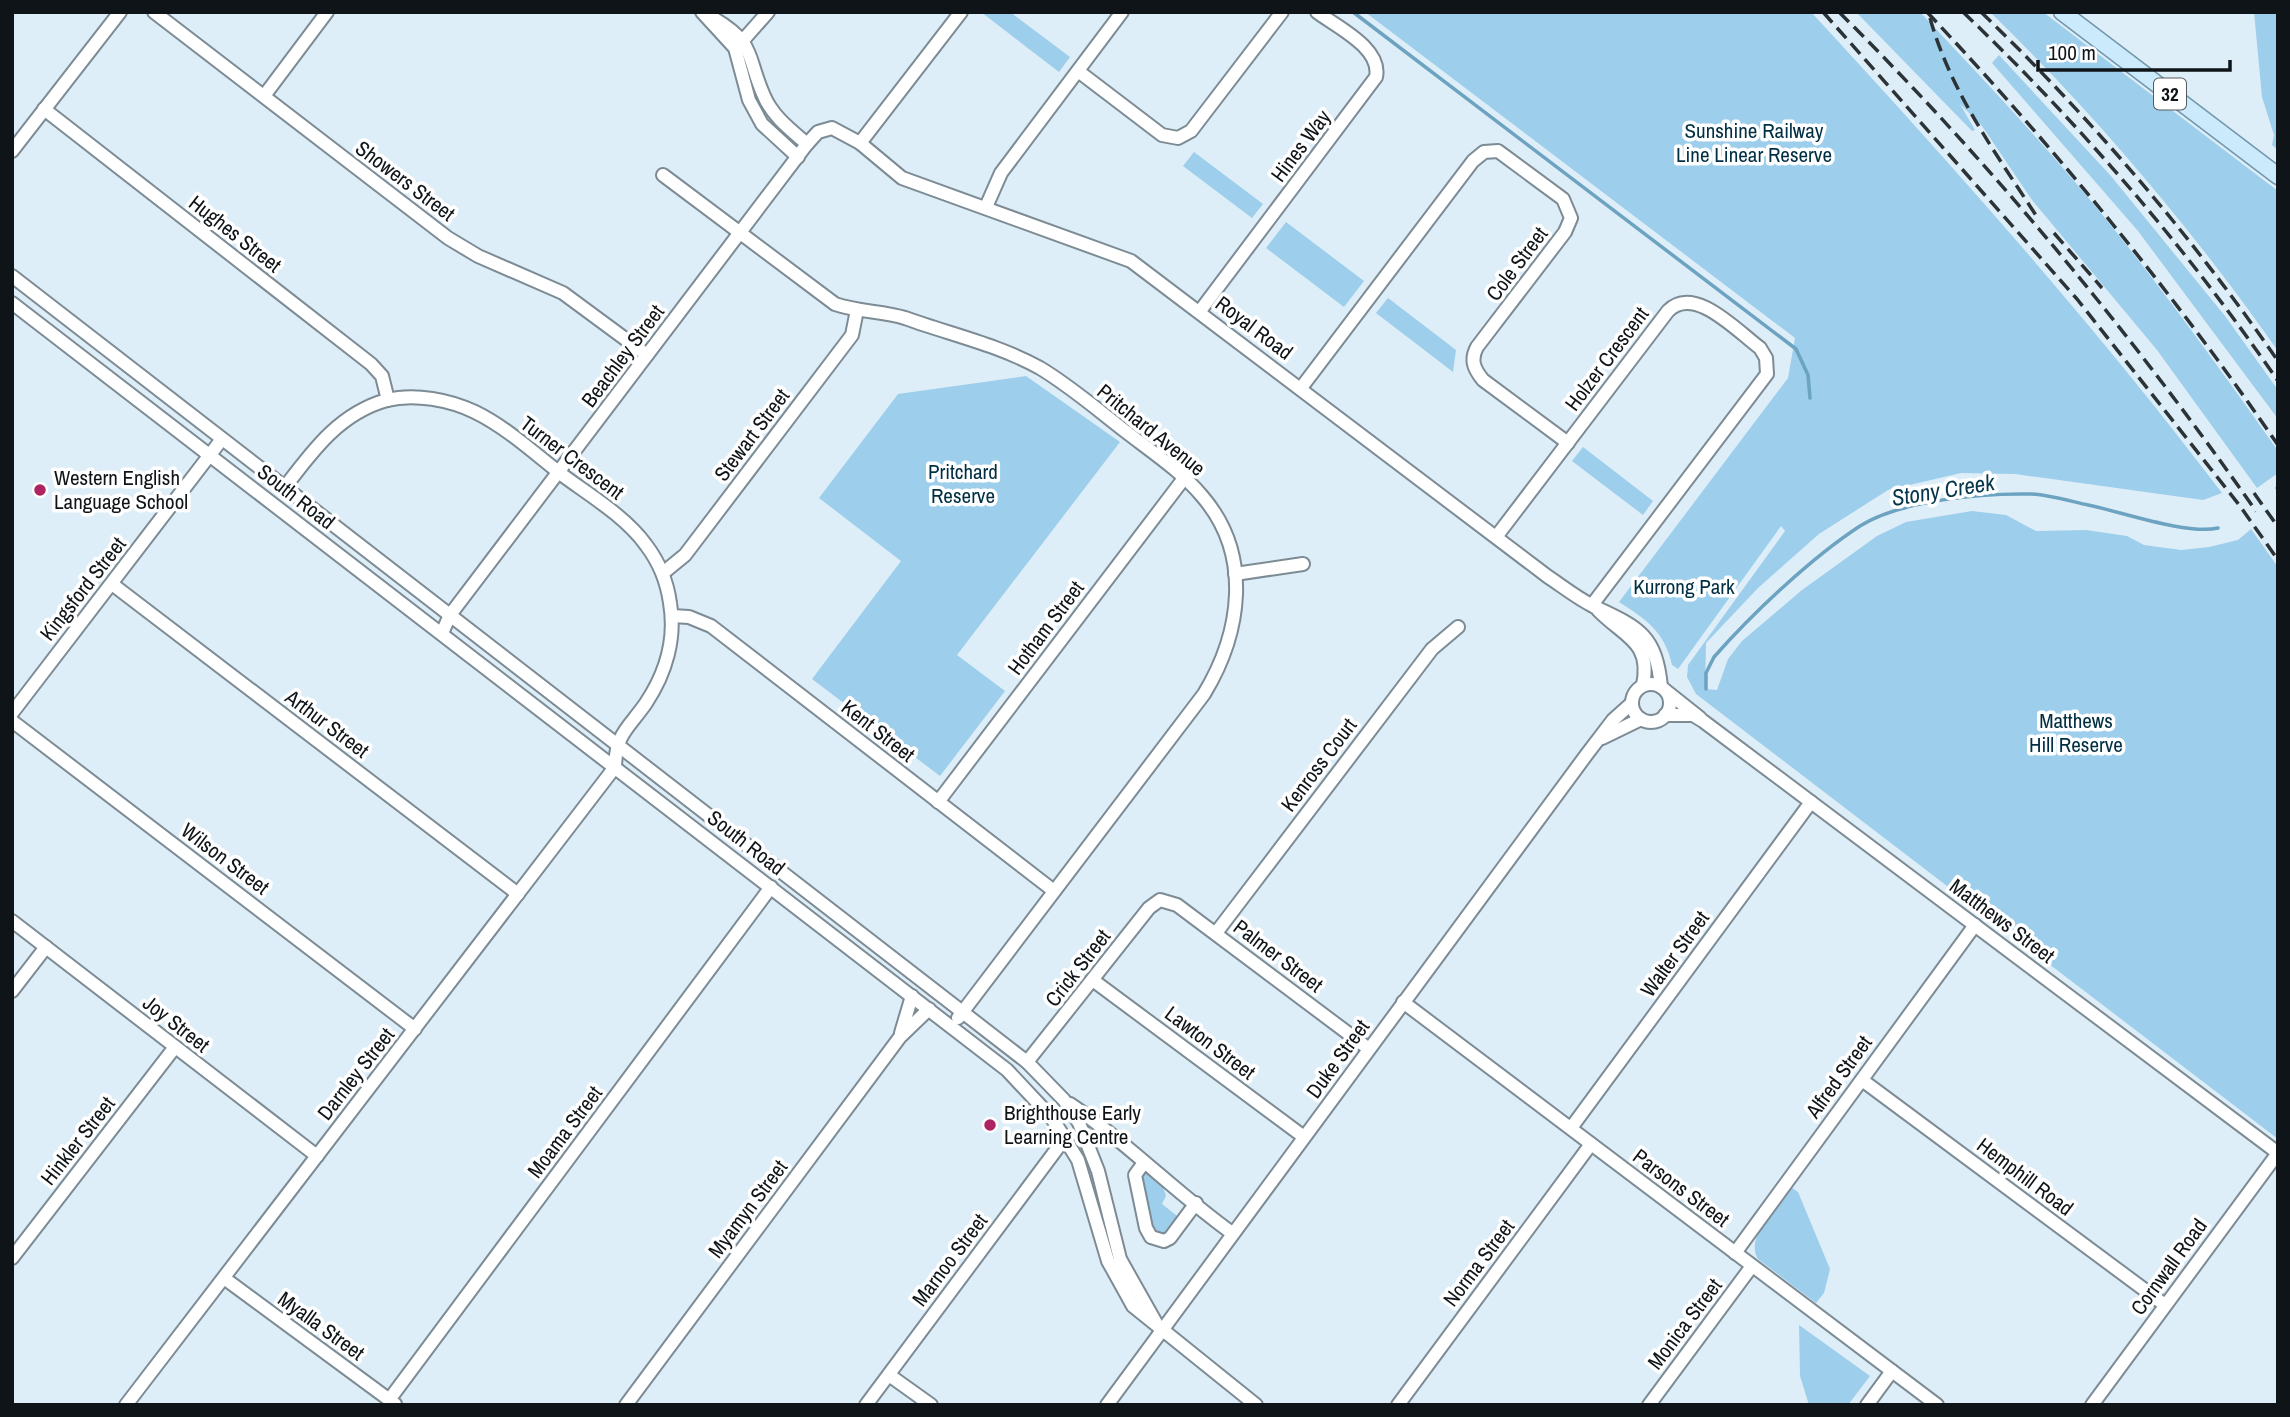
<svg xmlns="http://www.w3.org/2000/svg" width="2290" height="1417" viewBox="0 0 2290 1417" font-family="'Archivo Narrow',sans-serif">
<rect width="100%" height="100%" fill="#deeef8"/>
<!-- green -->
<g fill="#9dceeb">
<polygon points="981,12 1010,12 1070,57 1059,72"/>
<path d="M 1365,12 L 1811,12 C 1954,167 2095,325 2222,493 L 2203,500 L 2015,474 L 1961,473 L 1888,490 L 1819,534 L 1758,588 L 1706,643 L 1705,689 L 1717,690 L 1728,659 L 1742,641 L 1802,590 L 1877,536 L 1906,522 L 1972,511 L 2006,515 L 2036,531 L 2086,530 L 2127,536 L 2144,545 L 2181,550 L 2209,547 L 2238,540 L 2251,529 L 2278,567 L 2278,1139 L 1696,694 L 1687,677 L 1688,665 L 1785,531 L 1781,526 L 1678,669 L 1672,665 C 1665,632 1646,619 1619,602 L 1788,378 L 1795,338 Z"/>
<path d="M 1856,12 L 1920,12 C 1996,93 2072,173 2139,261 C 2187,323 2233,387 2278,451 L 2278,473 L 2257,488 L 2157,350 L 2032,200 L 1982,126 L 1960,104 L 1975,130 L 1972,131 Z"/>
<path d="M 1990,12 L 2043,12 L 2278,191 L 2278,351 C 2193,230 2096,115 1990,12 Z"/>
<polygon points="2254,12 2278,12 2278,150 2272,145 2274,135 2262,97"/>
<polygon points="1999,55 2111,176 2225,316 2278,390 2278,419 2138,231 1992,63"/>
<polygon points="1194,152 1263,204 1252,218 1183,166"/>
<polygon points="1286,222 1364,281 1344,307 1266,248"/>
<polygon points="1388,298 1456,350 1453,372 1376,313"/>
<polygon points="1026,376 1120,442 957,655 1005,691 940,776 812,679 901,561 819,498 898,394"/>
<polygon points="1583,447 1653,501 1643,515 1572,461"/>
<polygon points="1145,1172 1162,1184 1166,1196 1162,1204 1181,1219 1164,1236 1152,1232 1141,1175"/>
<path d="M 1792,1188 L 1798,1192 L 1830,1269 L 1824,1293 L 1816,1303 L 1758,1259 C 1744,1237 1779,1206 1792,1188 Z"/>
<polygon points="1799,1325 1870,1376 1848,1405 1809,1405 1800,1376"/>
</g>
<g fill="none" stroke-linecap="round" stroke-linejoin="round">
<!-- stream -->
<g stroke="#6ca3c1" stroke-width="3.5">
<polyline points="1353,12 1796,349 1808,375 1810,398"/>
<polyline points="2277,488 2278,488"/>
<path d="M 1706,689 L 1706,673 L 1714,657 C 1753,613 1811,558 1860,526 C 1902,500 1982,493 2031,494 C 2050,495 2070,501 2088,505 C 2122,512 2187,535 2218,528"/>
</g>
<!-- minor casing -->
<g stroke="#7c8b94" stroke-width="16">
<g id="minor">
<polyline points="154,12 448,238 478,256 563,293 647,355"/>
<polyline points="702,12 735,48 749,100 762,124 798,157"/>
<path d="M 713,18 C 757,44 746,56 764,96 C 773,117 791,130 807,144"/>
<polyline points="738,46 768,12"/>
<polyline points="1078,71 1162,135 1178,138 1191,131 1282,12"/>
<polyline points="264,96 327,12"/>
<polyline points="44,109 371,364 382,376 388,400"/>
<polyline points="860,143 961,12"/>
<polyline points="12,151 120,12"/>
<path d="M 663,175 L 835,304 C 858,312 882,311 905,318 C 949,334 999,345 1040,368 C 1070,386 1098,410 1125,431 C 1152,452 1181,471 1202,496 C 1253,555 1241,633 1204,694 L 958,1018"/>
<polyline points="986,207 1001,173 1122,12"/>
<polyline points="12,276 1027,1062 1064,1100 1079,1123 1098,1171 1120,1259 1156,1323"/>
<polyline points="12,303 1007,1070 1052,1118 1078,1160 1108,1261 1133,1306 1256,1405"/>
<path d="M 1200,311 L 1376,77 C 1382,48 1337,27 1317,12"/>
<path d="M 1301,388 L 1473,161 L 1484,152 L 1498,151 L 1563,199 L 1571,218 L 1565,232 L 1477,347 C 1470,360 1474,369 1483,380 L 1568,443"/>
<path d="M 1496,537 L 1668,311 C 1694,284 1737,331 1760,348 L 1766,358 L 1767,374 L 1592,605"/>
<polyline points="663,573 685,555 852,335 857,310"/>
<polyline points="1235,574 1303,564"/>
<polyline points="112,584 518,894"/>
<path d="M 1598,610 C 1624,637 1652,641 1643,685"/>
<polyline points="672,616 689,617 711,626 1054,891"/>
<path d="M 442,633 L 450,615 L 807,144 L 818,132 L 832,128 L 860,143 L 902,178 L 1131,261 L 1547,576 C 1562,586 1577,598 1593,606 C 1638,627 1656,634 1661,687"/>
<circle cx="1651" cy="703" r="19"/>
<polyline points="1666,691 1700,718"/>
<polyline points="12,713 222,439"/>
<polyline points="1665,715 1693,715 1703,721 2278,1153 2092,1405"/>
<polyline points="12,721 415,1029"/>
<polyline points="1602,738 1641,719"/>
<polyline points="938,802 1185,477"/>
<polyline points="12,921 317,1156"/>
<polyline points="1216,933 1432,649 1458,627"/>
<polyline points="1094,981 1304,1137"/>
<polyline points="12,991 46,947"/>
<polyline points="1403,1002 1937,1405"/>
<polyline points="901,1033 912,996"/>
<polyline points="1027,1062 1149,908 1160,900 1177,905 1369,1049"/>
<polyline points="1862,1080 2165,1305"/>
<path d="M 1070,1104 C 1128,1143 1176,1193 1232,1233"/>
<polyline points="1571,1128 1811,802"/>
<polyline points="1143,1164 1135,1175 1146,1228 1151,1237 1164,1241 1170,1238 1196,1203"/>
<polyline points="1735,1253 1975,925"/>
<polyline points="12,1258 175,1047"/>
<polyline points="224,1278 395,1404"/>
<polyline points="889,1375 931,1405"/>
<polyline points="389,1400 771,887"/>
<path d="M 126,1405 L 615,767 C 616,733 628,729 646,703 C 666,673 676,638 670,603 C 667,581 659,562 646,545 C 625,516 589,495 561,474 C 534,453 506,427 475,412 C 450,400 415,393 387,400 C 340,413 313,450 285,487"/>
<polyline points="626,1405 900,1037 929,1009"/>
<polyline points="866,1405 1065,1138"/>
<polyline points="1107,1405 1587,754 1613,720 1632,703"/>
<polyline points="1398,1405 1591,1144"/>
<polyline points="1649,1405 1752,1266"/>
<polyline points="1867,1405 1892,1371"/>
</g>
</g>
<!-- major casing -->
<g stroke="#7296ab" stroke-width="19">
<polyline id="major" points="2062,12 2278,176"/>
</g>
<!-- minor -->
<use href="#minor" stroke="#fff" stroke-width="12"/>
<!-- major -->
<use href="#major" stroke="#cbeafc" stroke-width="16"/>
<!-- rail -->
<g stroke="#2b3337" stroke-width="3.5" stroke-dasharray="14 7" stroke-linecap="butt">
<polyline points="1823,12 2077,299 2240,506 2278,560"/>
<path d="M 1839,12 C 1993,165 2131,333 2256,511"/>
<path d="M 1927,12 C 2055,148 2172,291 2278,445"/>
<path d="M 1963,12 C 2080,124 2186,247 2278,381"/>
<path d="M 1981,12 C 2091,118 2191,235 2278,361"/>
<path d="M 1930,18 C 1951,93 1996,153 2037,217"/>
<polyline points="2054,233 2102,288"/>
<polyline points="2254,493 2278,527"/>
</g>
</g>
<!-- markers -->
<g fill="#ae2362" stroke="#fff" stroke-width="2.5">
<circle cx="40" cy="490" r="7"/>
<circle cx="990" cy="1125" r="7"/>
</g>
<g text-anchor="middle" stroke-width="7" stroke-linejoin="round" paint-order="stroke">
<!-- shield labels -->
<rect fill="#fff" stroke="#565a5d" stroke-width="2" x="2154" y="78.5" width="32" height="31" rx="5"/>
<g font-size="19" font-weight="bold" fill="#0e1417">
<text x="2170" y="101">32</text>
</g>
<!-- park labels -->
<g font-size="21" fill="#002f44" stroke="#fff">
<text x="1754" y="138">Sunshine Railway<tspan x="1754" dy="24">Line Linear Reserve</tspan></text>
<text x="963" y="479">Pritchard<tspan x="963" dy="24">Reserve</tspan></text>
<text x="1684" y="594">Kurrong Park</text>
<text x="2076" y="728">Matthews<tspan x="2076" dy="24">Hill Reserve</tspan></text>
</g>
<!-- street labels -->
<g font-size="21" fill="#0e1417" stroke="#fff">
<text transform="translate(1301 146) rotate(-53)" y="7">Hines Way</text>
<text transform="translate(405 181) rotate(37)" y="7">Showers Street</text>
<text transform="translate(235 234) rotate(38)" y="7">Hughes Street</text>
<text transform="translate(1517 264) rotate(-53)" y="7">Cole Street</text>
<text transform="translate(1254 328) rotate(37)" y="7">Royal Road</text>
<text transform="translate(623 356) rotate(-53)" y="7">Beachley Street</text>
<text transform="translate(1607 359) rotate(-53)" y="7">Holzer Crescent</text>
<text transform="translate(1151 430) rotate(39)" y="7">Pritchard Avenue</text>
<text transform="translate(752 435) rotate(-53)" y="7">Stewart Street</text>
<text transform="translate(572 458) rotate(37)" y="7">Turner Crescent</text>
<text transform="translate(296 497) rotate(38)" y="7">South Road</text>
<text transform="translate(83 589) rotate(-52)" y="7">Kingsford Street</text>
<text transform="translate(1046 628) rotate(-53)" y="7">Hotham Street</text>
<text transform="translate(327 724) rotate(37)" y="7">Arthur Street</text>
<text transform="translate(878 731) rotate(38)" y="7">Kent Street</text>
<text transform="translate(1319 765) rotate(-53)" y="7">Kenross Court</text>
<text transform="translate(746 843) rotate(38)" y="7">South Road</text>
<text transform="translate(225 859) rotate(37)" y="7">Wilson Street</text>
<text transform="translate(2002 921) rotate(37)" y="7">Matthews Street</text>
<text transform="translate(1675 954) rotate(-54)" y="7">Walter Street</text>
<text transform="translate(1278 956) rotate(37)" y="7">Palmer Street</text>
<text transform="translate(1078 968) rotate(-52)" y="7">Crick Street</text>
<text transform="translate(176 1024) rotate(38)" y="7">Joy Street</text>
<text transform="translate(1210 1043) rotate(37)" y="7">Lawton Street</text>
<text transform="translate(1338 1059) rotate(-54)" y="7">Duke Street</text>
<text transform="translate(356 1074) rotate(-52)" y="7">Darnley Street</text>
<text transform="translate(1839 1077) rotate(-54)" y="7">Alfred Street</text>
<text transform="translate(565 1132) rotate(-53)" y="7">Moama Street</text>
<text transform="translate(78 1141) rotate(-52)" y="7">Hinkler Street</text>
<text transform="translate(2025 1177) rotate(37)" y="7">Hemphill Road</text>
<text transform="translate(1681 1188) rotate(37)" y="7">Parsons Street</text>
<text transform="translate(748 1209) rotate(-53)" y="7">Myamyn Street</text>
<text transform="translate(950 1260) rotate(-53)" y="7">Marnoo Street</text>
<text transform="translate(1479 1263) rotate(-53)" y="7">Norma Street</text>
<text transform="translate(2169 1267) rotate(-54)" y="7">Cornwall Road</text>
<text transform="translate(1685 1324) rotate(-53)" y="7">Monica Street</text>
<text transform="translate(321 1326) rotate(36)" y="7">Myalla Street</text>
</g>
<!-- poi labels -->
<g font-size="21" fill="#0e1417" stroke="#fff" text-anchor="start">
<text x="54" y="485">Western English<tspan x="54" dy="24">Language School</tspan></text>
<text x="1004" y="1120">Brighthouse Early<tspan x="1004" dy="24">Learning Centre</tspan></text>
</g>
<!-- water labels -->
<g font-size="23" font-style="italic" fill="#05364b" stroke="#fff">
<text transform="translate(1943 490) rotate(-9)" y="8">Stony Creek</text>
</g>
</g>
<!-- border -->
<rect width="2290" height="1417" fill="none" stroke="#0e1417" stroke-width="28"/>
<!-- scale -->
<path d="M2038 60v10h192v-10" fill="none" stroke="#0e1417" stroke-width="3.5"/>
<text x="2048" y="60" font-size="21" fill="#0e1417" stroke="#ffffff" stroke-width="5" paint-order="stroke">100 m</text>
</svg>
